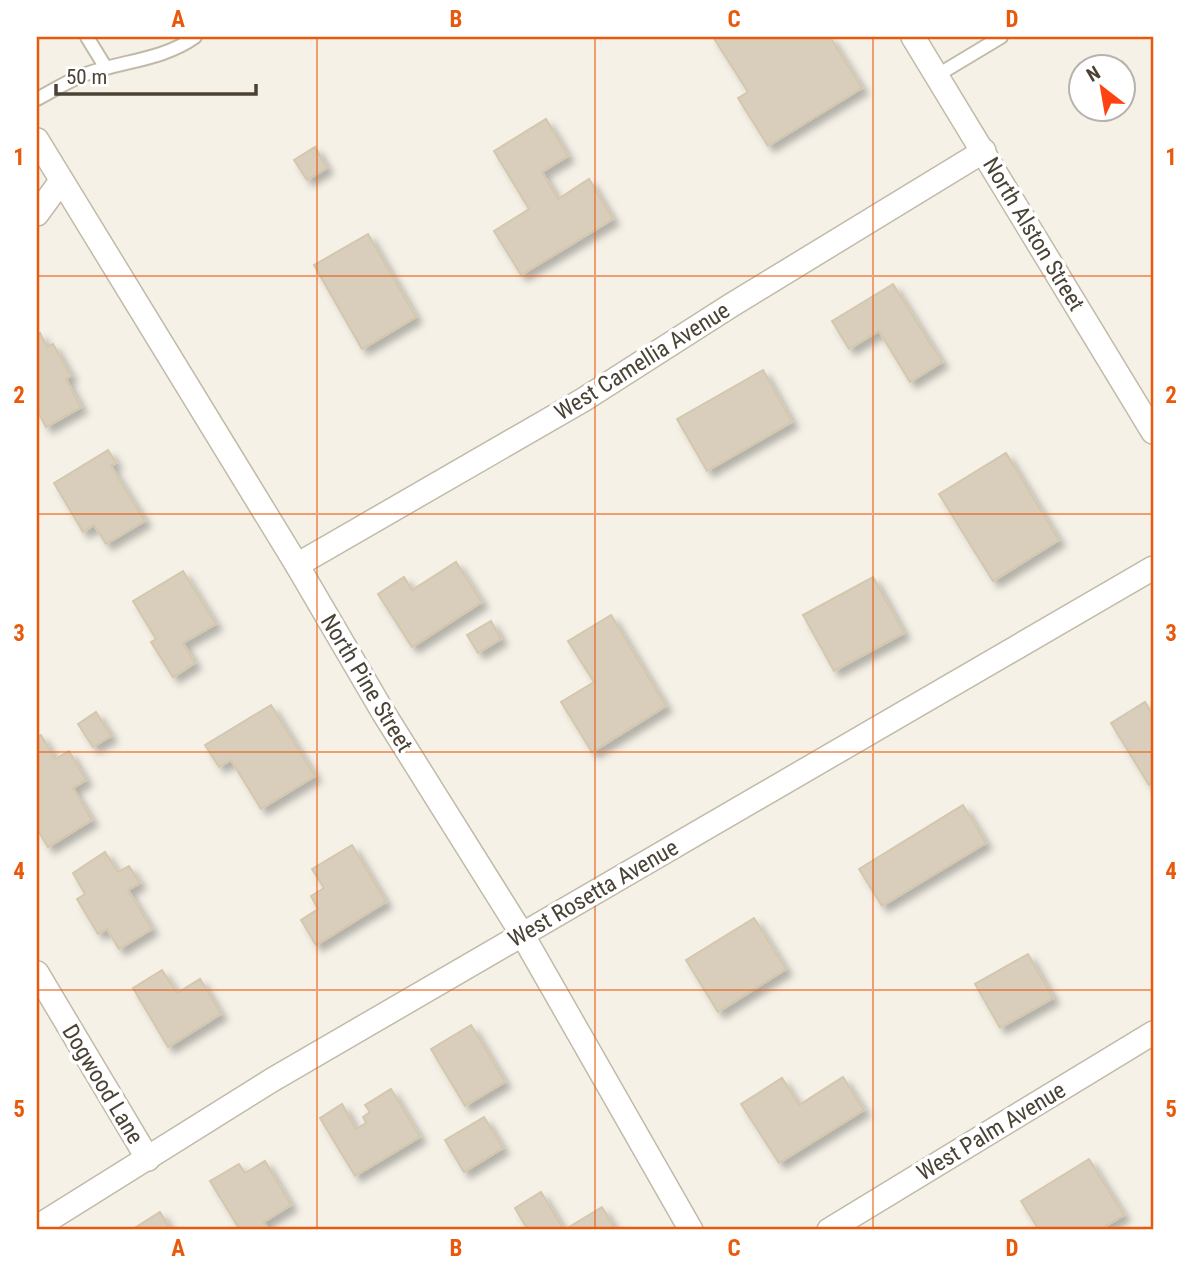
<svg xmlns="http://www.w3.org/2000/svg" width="1190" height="1267" viewBox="0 0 1190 1267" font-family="'Roboto Condensed',sans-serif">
<defs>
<filter id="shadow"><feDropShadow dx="6" dy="6" stdDeviation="3.5" flood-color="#0004"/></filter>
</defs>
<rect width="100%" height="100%" fill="#f5f1e7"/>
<!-- building -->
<g fill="#d8cebb" stroke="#d4c7ad" stroke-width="2" filter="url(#shadow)">
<polygon points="713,37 830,37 862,88 768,146 738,98 748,92"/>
<polygon points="546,119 568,156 542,172 558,199 589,179 613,219 521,275 494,231 529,209 494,151"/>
<polygon points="315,147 327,168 307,180 294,160"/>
<polygon points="368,234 416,317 362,349 314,265"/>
<polygon points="893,284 942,362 910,382 879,331 849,349 832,321"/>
<polygon points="40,333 47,347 53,344 71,376 66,379 81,407 46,427 37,410 37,335"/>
<polygon points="763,370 792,422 707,471 677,419"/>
<polygon points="108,450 116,463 111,466 145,521 106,544 94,525 83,532 54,483"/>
<polygon points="1006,453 1059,540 993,581 939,494"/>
<polygon points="456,562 482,602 412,647 378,594 404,577 412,590"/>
<polygon points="183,571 216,624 183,643 195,663 173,677 151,642 156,639 133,601"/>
<polygon points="873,577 904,633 834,671 803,615"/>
<polygon points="611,615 666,706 592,752 561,702 594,682 568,641"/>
<polygon points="491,621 501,639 478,653 467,635"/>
<polygon points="1145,702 1153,716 1153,782 1149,785 1111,723"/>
<polygon points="271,705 315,776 261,809 231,760 219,767 205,745"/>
<polygon points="96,712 111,736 93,747 78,724"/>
<polygon points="41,735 55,759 69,751 86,780 73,788 92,820 48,847 37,829 37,737"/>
<polygon points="963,805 986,843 882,906 859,869"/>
<polygon points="352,845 386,902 316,945 301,920 318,909 311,896 324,888 312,869"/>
<polygon points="105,852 118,872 129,866 140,883 128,890 152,929 119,949 107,929 98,934 77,899 85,894 73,873"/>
<polygon points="754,918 786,969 718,1012 686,960"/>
<polygon points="1028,954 1053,998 1000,1028 975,984"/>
<polygon points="162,970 177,993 200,979 221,1014 168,1047 133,988"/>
<polygon points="471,1025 505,1082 465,1106 431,1049"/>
<polygon points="843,1077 864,1110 779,1163 741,1104 782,1078 799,1105"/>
<polygon points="391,1089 420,1137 355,1176 320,1118 342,1104 356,1129 366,1123 363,1117 370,1112 365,1105"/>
<polygon points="484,1117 503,1148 464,1172 445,1140"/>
<polygon points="1089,1159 1124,1215 1099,1230 1039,1230 1021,1201"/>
<polygon points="265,1161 291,1205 264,1222 268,1229 266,1230 240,1230 210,1181 239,1164 245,1173"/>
<polygon points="541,1192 564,1230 602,1207 616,1230 528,1230 515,1208"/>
<polygon points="160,1212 171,1230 138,1230 136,1227"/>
</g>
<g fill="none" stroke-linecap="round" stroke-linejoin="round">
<!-- lane casing -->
<g stroke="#c2baa8" stroke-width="16">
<g id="lane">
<polyline points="87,37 106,68"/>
<polyline points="936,76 1001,37"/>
<path d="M 37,99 C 53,91 69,80 86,74 C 122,61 163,60 195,37"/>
</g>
</g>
<!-- street casing -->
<g stroke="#c2baa8" stroke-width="26">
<g id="street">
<polyline points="913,37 1153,432"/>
<polyline points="37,140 297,565 383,712 522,934 691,1230"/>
<polyline points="37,214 61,181"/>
<polyline points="297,565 583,400 730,306 984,151"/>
<polyline points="37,973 148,1159"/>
<polyline points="37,1227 272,1080 1153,568"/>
<polyline points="829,1230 1153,1033"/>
</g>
</g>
<!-- lane -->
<use href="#lane" stroke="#fff" stroke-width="12"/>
<!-- street -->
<use href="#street" stroke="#fff" stroke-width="23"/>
</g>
<!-- grid -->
<path fill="none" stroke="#e8590c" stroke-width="2" stroke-opacity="0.55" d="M 317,37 L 317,1230M 595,37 L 595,1230M 873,37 L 873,1230M 37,276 L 1153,276M 37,514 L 1153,514M 37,752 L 1153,752M 37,990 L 1153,990"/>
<g text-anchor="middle" stroke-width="7" stroke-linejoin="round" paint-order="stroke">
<!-- street labels -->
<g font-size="23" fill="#494235" stroke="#fff">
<text transform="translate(1034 234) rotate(59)" y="8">North Alston Street</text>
<text transform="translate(642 361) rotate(-32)" y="8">West Camellia Avenue</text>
<text transform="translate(367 683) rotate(59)" y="8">North Pine Street</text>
<text transform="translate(593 893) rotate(-30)" y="8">West Rosetta Avenue</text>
<text transform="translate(103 1084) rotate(59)" y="8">Dogwood Lane</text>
<text transform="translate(991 1131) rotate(-31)" y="8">West Palm Avenue</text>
</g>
</g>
<!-- border -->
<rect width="1190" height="1267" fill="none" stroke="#ffffff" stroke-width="77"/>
<!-- north arrow -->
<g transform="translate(1102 88) rotate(329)"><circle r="33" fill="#ffffff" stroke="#b6b3ae" stroke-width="2"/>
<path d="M0-5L12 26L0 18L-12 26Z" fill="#ff4214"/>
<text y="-10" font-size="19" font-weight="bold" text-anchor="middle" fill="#494235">N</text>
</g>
<!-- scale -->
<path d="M56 84v10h200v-10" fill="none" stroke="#494235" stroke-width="3.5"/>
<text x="66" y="84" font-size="21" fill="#494235" stroke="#ffffff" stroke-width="5" paint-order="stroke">50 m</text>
<rect x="38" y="38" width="1114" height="1190" fill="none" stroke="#e8590c" stroke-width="2.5"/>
<g font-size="23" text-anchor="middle" font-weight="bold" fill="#e8590c">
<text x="178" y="27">A</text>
<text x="456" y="27">B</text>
<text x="734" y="27">C</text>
<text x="1012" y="27">D</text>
<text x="19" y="165">1</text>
<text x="1171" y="165">1</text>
<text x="19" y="403">2</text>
<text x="1171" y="403">2</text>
<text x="19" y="641">3</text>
<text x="1171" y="641">3</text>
<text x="19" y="879">4</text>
<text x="1171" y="879">4</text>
<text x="19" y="1117">5</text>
<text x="1171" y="1117">5</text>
<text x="178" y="1256">A</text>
<text x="456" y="1256">B</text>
<text x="734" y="1256">C</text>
<text x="1012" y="1256">D</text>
</g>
</svg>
